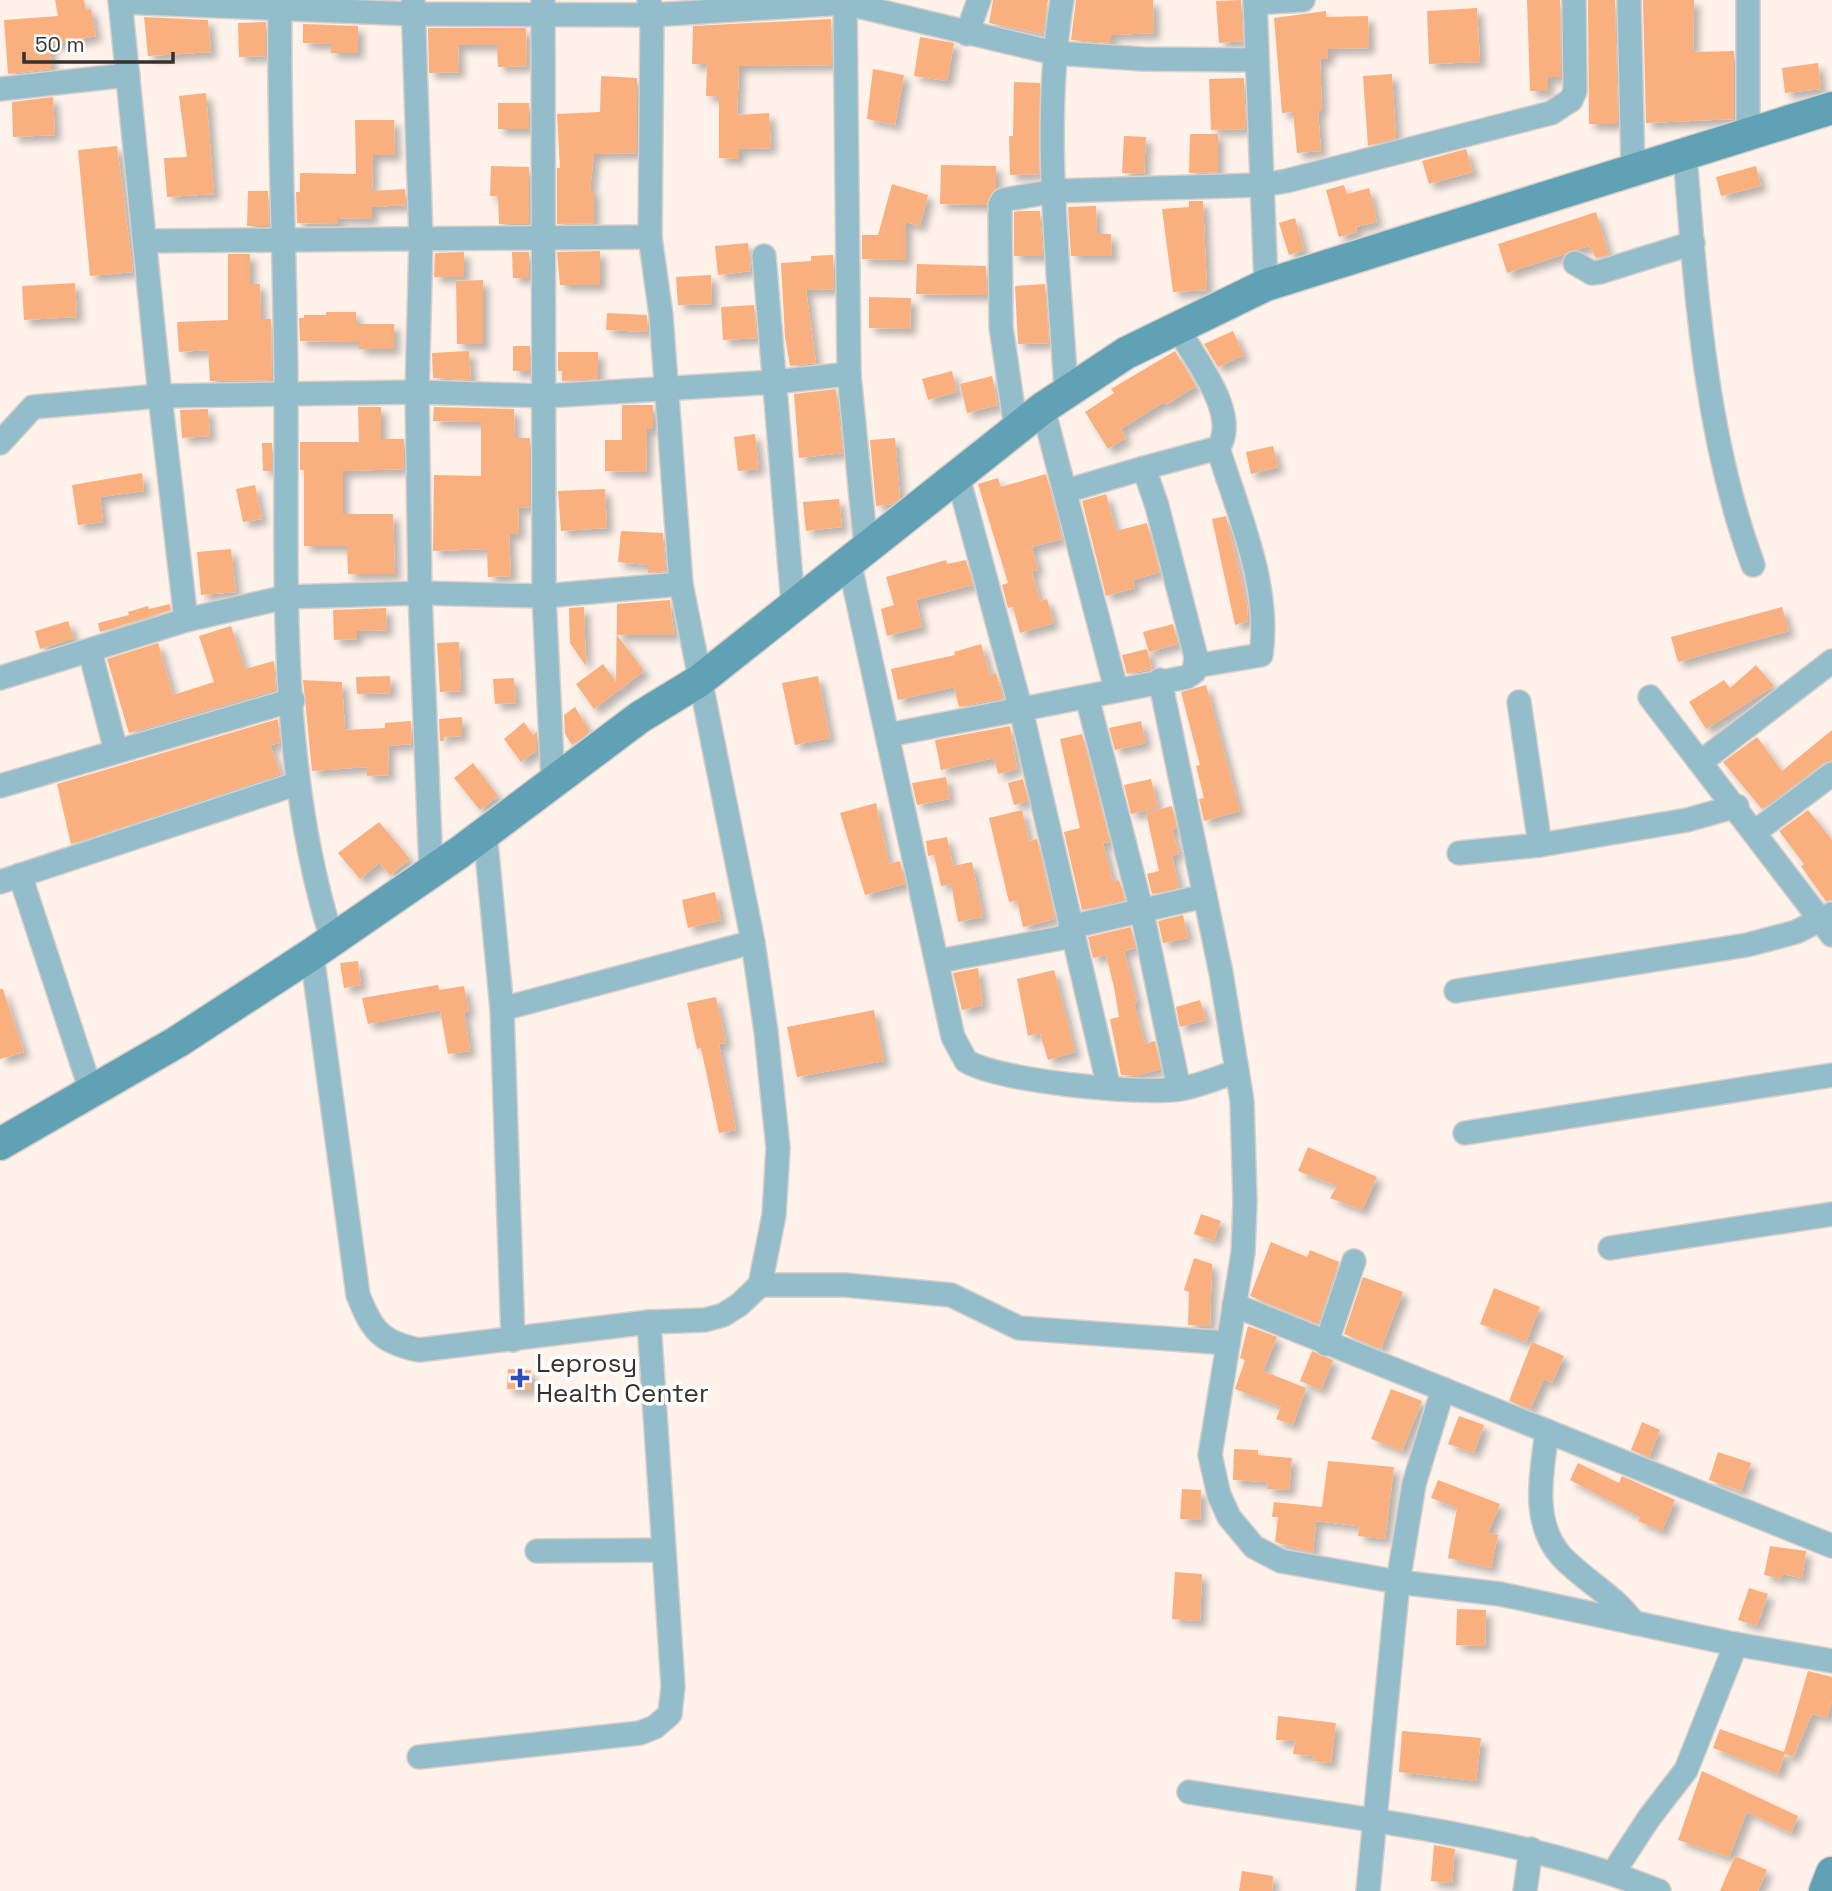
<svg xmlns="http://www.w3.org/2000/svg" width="1832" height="1891" viewBox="0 0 1832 1891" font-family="'Space Grotesk',sans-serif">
<defs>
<filter id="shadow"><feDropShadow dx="6" dy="6" stdDeviation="3.5" flood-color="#0004"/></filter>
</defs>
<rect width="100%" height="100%" fill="#fef2eb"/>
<!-- building -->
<g fill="#f9b07e" filter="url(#shadow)">
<polygon points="55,0 84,0 86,10 91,9 96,36 50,45 52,69 8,74 4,20 58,16"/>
<polygon points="993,0 1048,0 1043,34 989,23"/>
<polygon points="1076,0 1153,0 1154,33 1111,35 1111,43 1071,40"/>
<polygon points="1241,0 1243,41 1219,43 1216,1"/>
<polygon points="1527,0 1560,0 1561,77 1548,77 1548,91 1530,91"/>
<polygon points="1588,0 1615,0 1618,124 1589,124"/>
<polygon points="1643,0 1694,0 1693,52 1734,51 1734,119 1646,123"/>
<polygon points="1477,8 1480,62 1429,64 1427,11"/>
<polygon points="1326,11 1326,17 1368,16 1369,48 1328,49 1328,59 1320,59 1322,111 1318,111 1321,151 1297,153 1293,112 1282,113 1274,18"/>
<polygon points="144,17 208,20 211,52 148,56"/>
<polygon points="831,19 832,65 739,66 737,115 769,113 771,148 739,149 739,159 719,158 719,97 706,96 707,64 692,64 693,26"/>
<polygon points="266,22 266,56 239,57 238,23"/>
<polygon points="303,24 358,26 358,53 331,53 331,44 303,43"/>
<polygon points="428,28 526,28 527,66 498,67 497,45 458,45 459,72 429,73"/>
<polygon points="920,37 954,43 947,81 914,76"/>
<polygon points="1818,63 1821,89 1785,93 1782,68"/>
<polygon points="873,69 904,75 895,125 867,119"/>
<polygon points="1392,74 1396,138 1368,146 1363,76"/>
<polygon points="601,76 637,78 637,153 594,154 590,190 594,190 594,223 557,224 557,168 560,168 557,114 600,112"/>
<polygon points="1244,78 1246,129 1211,130 1209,79"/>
<polygon points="1014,82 1040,83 1039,174 1010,175 1009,136 1013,136"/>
<polygon points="206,93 214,194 167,197 164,158 187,157 179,96"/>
<polygon points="53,97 55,135 13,137 12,102"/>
<rect x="498" y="103" width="31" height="26"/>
<polygon points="355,120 394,120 395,155 373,155 372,191 405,189 406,205 372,207 372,219 338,218 338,224 297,223 296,192 300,192 300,173 356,174"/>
<polygon points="1190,134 1218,134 1218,172 1189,173"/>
<polygon points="1124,136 1146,137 1144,174 1122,173"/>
<polygon points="117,146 133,272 90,276 78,150"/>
<polygon points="1466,149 1473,172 1429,184 1422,161"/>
<polygon points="941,165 996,166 996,188 986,205 940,204"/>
<polygon points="491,166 529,167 529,224 499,224 498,196 490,196"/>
<polygon points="1756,166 1761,186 1721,196 1716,177"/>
<polygon points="892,184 928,195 920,226 906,222 906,260 862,259 862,235 878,235"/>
<polygon points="1344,185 1347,194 1369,188 1377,222 1356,227 1357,232 1339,237 1326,190"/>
<polygon points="248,191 268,191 269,226 247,226"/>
<polygon points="1189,201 1203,201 1207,290 1173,292 1162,209 1189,207"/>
<polygon points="1096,206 1097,234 1111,234 1112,256 1071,256 1068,207"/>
<polygon points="1020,211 1040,211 1043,256 1014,256 1014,212"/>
<polygon points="1596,212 1609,255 1596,258 1589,246 1507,273 1498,244"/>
<polygon points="1295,218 1304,250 1289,255 1279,223"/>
<polygon points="748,243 751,271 718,275 715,246"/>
<polygon points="600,251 600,285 560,285 557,252"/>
<polygon points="464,252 464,277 434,277 435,253"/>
<polygon points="512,252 529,252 529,278 513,278"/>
<polygon points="228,254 250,254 250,284 260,284 261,319 271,319 272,380 210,381 208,350 179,352 177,322 228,320"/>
<polygon points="833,255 834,289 806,290 816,363 790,366 785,337 781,263 811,261 811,256"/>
<polygon points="917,264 986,266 987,295 916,294"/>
<polygon points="711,275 712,304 678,305 676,277"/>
<polygon points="483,280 483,344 457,344 456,281"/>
<polygon points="75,283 77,317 24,320 22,286"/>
<polygon points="1045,284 1049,343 1018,344 1015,286"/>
<polygon points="869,297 911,298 910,329 869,328"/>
<polygon points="754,305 757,338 723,340 721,307"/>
<polygon points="326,312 356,312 356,324 394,324 394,349 359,349 359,342 300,341 299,318 304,318 304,315 326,315"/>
<polygon points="607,313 647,315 648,332 606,330"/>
<polygon points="1233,331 1244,355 1218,367 1204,344"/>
<rect x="513" y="346" width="17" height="25"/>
<polygon points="469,351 471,380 433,378 432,353"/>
<polygon points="1175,351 1196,386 1166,405 1164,402 1121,429 1126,438 1108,449 1085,412 1114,393 1111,389"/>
<polygon points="558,352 598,352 598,379 562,381 562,371 558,371"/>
<polygon points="952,371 957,392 928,400 922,379"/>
<polygon points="992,376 998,405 967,413 960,384"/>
<polygon points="836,389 843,453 799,458 794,394"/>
<polygon points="622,405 653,405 653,429 647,429 646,472 605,471 605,440 622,440"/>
<polygon points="358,407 381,407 381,439 404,439 404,469 343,471 343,514 393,514 395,574 348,574 347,546 304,546 304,470 300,470 300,442 359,442"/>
<polygon points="434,407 514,409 515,438 530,438 530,507 518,508 519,534 509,534 511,576 488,577 487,549 433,551 434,475 481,476 481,422 433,421"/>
<polygon points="208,409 210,436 182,438 180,410"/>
<polygon points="755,434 759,469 738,471 734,437"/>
<polygon points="895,438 900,498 892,504 876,506 870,440"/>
<polygon points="262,443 272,443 272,471 263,471"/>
<polygon points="1273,446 1278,467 1251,474 1246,452"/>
<polygon points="142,473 144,491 100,497 103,522 78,525 72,485"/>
<polygon points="1046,474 1062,539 1032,547 1038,570 1032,571 1040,601 1047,599 1054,623 1020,633 1013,607 1008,608 1002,585 1008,583 978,484 998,478 1001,487"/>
<polygon points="255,485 262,519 243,522 236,489"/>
<polygon points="605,489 607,528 561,531 558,491"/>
<polygon points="1106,494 1116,531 1147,523 1160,572 1133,580 1135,588 1106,596 1082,501"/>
<polygon points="839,499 842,527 806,531 803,502"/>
<polygon points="1226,516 1247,604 1248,621 1235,625 1212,519"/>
<polygon points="621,531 663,533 666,571 648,573 648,565 618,562"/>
<polygon points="231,549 236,592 201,595 197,552"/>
<polygon points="946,560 947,564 966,560 973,585 916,600 922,627 887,636 881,609 894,605 886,577"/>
<polygon points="670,600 674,635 617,635 644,671 594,709 576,684 603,664 616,682 617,604"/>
<polygon points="170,604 171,610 100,632 98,623 129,615 128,612 148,606 149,609"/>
<polygon points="584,607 586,666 570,643 569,608"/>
<polygon points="1782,607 1789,631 1678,662 1671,637"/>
<polygon points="386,608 387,630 357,631 357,639 334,640 333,610"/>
<polygon points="68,621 74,638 40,649 35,631"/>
<polygon points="1173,624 1178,644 1149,652 1143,632"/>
<polygon points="231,626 245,669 274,661 276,690 129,733 107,659 158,643 173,695 214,682 199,636"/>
<polygon points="459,642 461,691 440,692 437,643"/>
<polygon points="981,644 990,675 996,673 1003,698 959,707 954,687 898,700 891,669 955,655 954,652"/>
<polygon points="1147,649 1152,669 1127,674 1122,655"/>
<polygon points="1756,665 1774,686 1706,729 1689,702 1724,680 1730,688"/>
<polygon points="390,676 391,693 357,694 356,677"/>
<polygon points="818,676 830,738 795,745 782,683"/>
<polygon points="514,678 516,703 495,704 493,679"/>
<polygon points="303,680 342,682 345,730 385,728 385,723 411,721 412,744 388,746 389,775 367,776 367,767 312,771"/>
<polygon points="1206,685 1240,811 1204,821 1199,799 1204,798 1196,766 1200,765 1181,692"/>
<polygon points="575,707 590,732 572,745 565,734 564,715"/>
<polygon points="462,717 462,736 444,737 444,741 440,741 439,719"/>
<polygon points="278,719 280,743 270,745 281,774 71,844 57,784"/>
<polygon points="1141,721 1146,743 1115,750 1109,728"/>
<polygon points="524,722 533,735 537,732 537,750 521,762 504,739"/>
<polygon points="1010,726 1017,769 998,774 994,758 941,770 935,740"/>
<polygon points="1832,730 1832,760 1824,763 1762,809 1723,762 1757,737 1782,771"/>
<polygon points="1082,734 1110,842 1103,843 1113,882 1119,880 1125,900 1082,910 1064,832 1080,828 1060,739"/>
<polygon points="473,763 498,796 480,810 454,778"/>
<polygon points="946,777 950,799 917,805 912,783"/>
<polygon points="1023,779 1028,801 1014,805 1008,783"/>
<polygon points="1151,779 1158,808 1131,814 1124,785"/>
<polygon points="876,803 889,864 900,861 905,884 865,895 840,813"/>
<polygon points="1172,806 1177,828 1172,829 1179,854 1172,856 1179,888 1152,894 1147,874 1159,871 1146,813"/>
<polygon points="1022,810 1029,841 1037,839 1055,919 1023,927 1017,900 1009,902 989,818"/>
<polygon points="1808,810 1832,840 1832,900 1826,901 1801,866 1804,864 1779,831"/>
<polygon points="379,822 410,859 390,875 379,863 360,879 338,853"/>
<polygon points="947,837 953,866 972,862 983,917 958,922 951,884 941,886 934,855 928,856 926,841"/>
<polygon points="715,892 721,920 688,928 682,900"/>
<polygon points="1183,915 1188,938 1163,943 1158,921"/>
<polygon points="1131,927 1135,948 1124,951 1137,1002 1134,1003 1145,1044 1155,1041 1161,1069 1135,1076 1121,1075 1110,1019 1119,1017 1114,987 1106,955 1093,958 1088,937"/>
<polygon points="358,961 361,985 344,988 340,963"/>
<polygon points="978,968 983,1005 962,1010 953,973"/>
<polygon points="1054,970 1075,1052 1048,1060 1040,1033 1028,1036 1017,979"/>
<polygon points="438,985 439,990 464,986 469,1011 464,1012 470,1051 448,1054 440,1010 368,1024 362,998"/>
<polygon points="0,989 3,989 24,1052 0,1059"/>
<polygon points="716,997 726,1043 719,1044 736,1130 719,1133 701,1048 697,1049 687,1003"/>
<polygon points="1200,1000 1206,1020 1180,1027 1176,1007"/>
<polygon points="874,1010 884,1061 797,1077 787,1027"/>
<polygon points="1308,1147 1377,1177 1362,1210 1330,1198 1337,1186 1298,1171"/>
<polygon points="1201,1214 1221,1221 1214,1241 1194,1234"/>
<polygon points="1271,1242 1307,1257 1310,1250 1339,1262 1318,1324 1250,1296"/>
<polygon points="1194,1258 1212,1264 1210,1326 1188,1325 1189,1292 1184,1290"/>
<polygon points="1363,1277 1403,1292 1381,1349 1344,1334"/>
<polygon points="1494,1288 1540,1307 1526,1342 1480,1324"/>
<polygon points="1248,1326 1277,1337 1263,1371 1306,1388 1293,1425 1276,1419 1281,1407 1235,1389 1245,1360 1240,1358"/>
<polygon points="1532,1342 1564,1356 1552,1383 1544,1379 1530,1409 1509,1401"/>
<polygon points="1312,1351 1333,1360 1321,1390 1300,1381"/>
<polygon points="508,1369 531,1370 531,1390 507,1389"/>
<polygon points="1391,1389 1422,1401 1402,1451 1371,1439"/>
<polygon points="1459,1416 1484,1425 1474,1453 1448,1444"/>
<polygon points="1642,1422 1660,1430 1649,1457 1631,1450"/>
<polygon points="1234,1449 1258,1450 1258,1455 1292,1458 1289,1490 1267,1489 1268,1482 1233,1480"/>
<polygon points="1718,1452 1751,1463 1741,1491 1709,1480"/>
<polygon points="1328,1461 1394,1467 1385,1539 1358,1536 1359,1526 1316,1521 1313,1553 1275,1542 1278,1517 1272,1517 1274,1502 1322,1507"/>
<polygon points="1578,1463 1619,1483 1622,1476 1675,1500 1662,1531 1638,1521 1640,1517 1570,1480"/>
<polygon points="1438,1480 1500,1504 1488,1533 1498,1535 1491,1568 1448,1558 1457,1508 1431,1498"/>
<polygon points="1182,1489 1201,1490 1200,1520 1180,1519"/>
<polygon points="1770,1546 1806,1551 1802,1578 1782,1574 1782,1579 1764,1575"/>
<polygon points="1175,1572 1202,1574 1200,1621 1172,1619"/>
<polygon points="1749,1588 1768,1594 1757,1626 1738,1620"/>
<polygon points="1457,1609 1486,1610 1485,1646 1456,1645"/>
<polygon points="1808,1671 1832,1677 1832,1701 1827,1718 1812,1714 1793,1757 1785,1754 1778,1774 1713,1748 1720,1729 1784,1752"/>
<polygon points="1278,1716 1336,1723 1331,1763 1313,1761 1314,1756 1293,1754 1295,1741 1276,1740"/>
<polygon points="1402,1731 1481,1738 1476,1781 1399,1772"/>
<polygon points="1702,1771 1798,1816 1791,1833 1747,1812 1729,1857 1678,1840"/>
<polygon points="1434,1845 1455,1849 1452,1883 1431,1881"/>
<polygon points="1735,1856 1767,1870 1758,1891 1720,1891"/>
<polygon points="1242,1871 1273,1876 1272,1891 1239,1891"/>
</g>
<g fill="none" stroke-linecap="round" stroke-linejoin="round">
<!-- street casing -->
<g stroke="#dacfc9" stroke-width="26">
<g id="street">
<polyline points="120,0 160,396 186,620"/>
<path d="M 280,0 C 278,132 286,265 286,397 C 287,578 277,765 332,939"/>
<polyline points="413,0 421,240 417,392 420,593 431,871"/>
<polyline points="543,0 544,596 553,783"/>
<polyline points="845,0 849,374 866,548"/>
<path d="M 1062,0 C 1041,126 1059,264 1066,391"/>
<polyline points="1255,0 1266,285"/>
<polyline points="1629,0 1633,170"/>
<polyline points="1748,0 1748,136"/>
<polyline points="120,2 413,14 652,15 845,3 1054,53 1143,59 1256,60"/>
<polyline points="1255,3 1303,0"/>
<polyline points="967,34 979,0"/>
<polyline points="0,89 128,75"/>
<path d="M 1685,155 C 1696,292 1705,435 1753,565"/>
<polyline points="145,241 650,237"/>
<polyline points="764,256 793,604"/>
<polyline points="1575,263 1592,273 1600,272 1693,243"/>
<polyline points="1043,408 1116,689"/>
<polyline points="1016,429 1001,327 1000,205 1003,200 1055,191 1261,185 1286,181 1551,113 1571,100 1575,91 1574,0"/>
<polyline points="0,443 33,407 160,396 417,392 545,396 774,382 849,374"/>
<path d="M 1144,468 L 1218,448 C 1241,415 1194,358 1177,327"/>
<polyline points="958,477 1021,710 1109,1088"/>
<path d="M 849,561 L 953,1037 L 966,1061 C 999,1081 1139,1095 1180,1089 C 1199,1086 1218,1078 1237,1071"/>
<polyline points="90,651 116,751"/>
<path d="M 1195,666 L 1261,655 C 1271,586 1238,513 1218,448"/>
<polyline points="0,678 186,620 286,597 420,593 544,596 681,584"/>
<polyline points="1160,680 1221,973 1242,1101 1245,1202 1243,1253 1210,1455 1219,1495 1229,1517 1254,1547 1281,1561 1398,1582 1500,1594 1729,1643 1832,1661"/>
<polyline points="1087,697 1142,912 1179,1089"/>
<polyline points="1650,697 1832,935"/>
<polyline points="1519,702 1540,845"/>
<polyline points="888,735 1187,677 1194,672 1196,657 1157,506 1144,468 1066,491"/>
<polyline points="1702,761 1832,661"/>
<polyline points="0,786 293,700"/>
<polyline points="485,832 502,1009 513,1340"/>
<polyline points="1755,832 1832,774"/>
<polyline points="1459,853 1540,845 1687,820 1737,806"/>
<polyline points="20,875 91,1091"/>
<polyline points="0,882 296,784"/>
<polyline points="1070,927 1205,896"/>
<path d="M 312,954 L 358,1295 C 372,1330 380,1342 419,1350 L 649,1322 L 705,1320 L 723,1315 L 739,1305 L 760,1285 L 774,1215 L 778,1148 L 766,1032 L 753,942 L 681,584 L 661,315 L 650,237 L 652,15 L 649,0"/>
<polyline points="939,961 1072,936"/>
<polyline points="1456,991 1747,945 1796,932 1832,914"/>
<polyline points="502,1009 753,942"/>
<polyline points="1465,1133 1832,1075"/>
<polyline points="1610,1248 1832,1214"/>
<polyline points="760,1285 845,1285 951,1295 1019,1328 1228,1343"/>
<polyline points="1234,1305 1832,1546"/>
<polyline points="1326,1344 1354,1261"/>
<path d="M 1547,1431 C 1542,1472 1530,1522 1562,1557 C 1585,1581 1614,1595 1634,1623"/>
<polyline points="537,1551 663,1550"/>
<polyline points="419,1757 640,1733 655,1727 670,1714 673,1686 649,1322"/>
<path d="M 1189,1792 C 1347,1818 1511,1832 1659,1891"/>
<polyline points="1613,1873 1649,1818 1686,1770 1736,1644"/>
<polyline points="1368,1891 1398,1582 1414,1484 1443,1389"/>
<polyline points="1525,1891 1531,1849"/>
</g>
</g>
<!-- secondary casing -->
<g stroke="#dacfc9" stroke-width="35">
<g id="secondary">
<polyline points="0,1144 177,1042 312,954 460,852 640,717 699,681 1043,408 1126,353 1266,285 1832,108"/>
<polyline points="1825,1891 1832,1873"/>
</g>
</g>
<!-- street -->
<use href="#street" stroke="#94bdcb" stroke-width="23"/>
<!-- secondary -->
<use href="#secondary" stroke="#61a1b6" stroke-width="32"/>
</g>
<!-- markers -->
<path fill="#2e4bbc" stroke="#fff" stroke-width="2.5" d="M516.5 1367.5h7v7h7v7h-7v7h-7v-7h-7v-7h7z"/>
<g text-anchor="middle" stroke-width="7" stroke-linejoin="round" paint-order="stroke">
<!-- poi labels -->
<g font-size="26" fill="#35312e" stroke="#fff" text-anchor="start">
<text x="536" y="1372">Leprosy<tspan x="536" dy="30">Health Center</tspan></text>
</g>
</g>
<!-- scale -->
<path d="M24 52v10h149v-10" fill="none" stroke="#35312e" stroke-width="3.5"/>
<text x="35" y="52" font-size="21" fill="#35312e" stroke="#ffffff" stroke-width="5" paint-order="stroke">50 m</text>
</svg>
